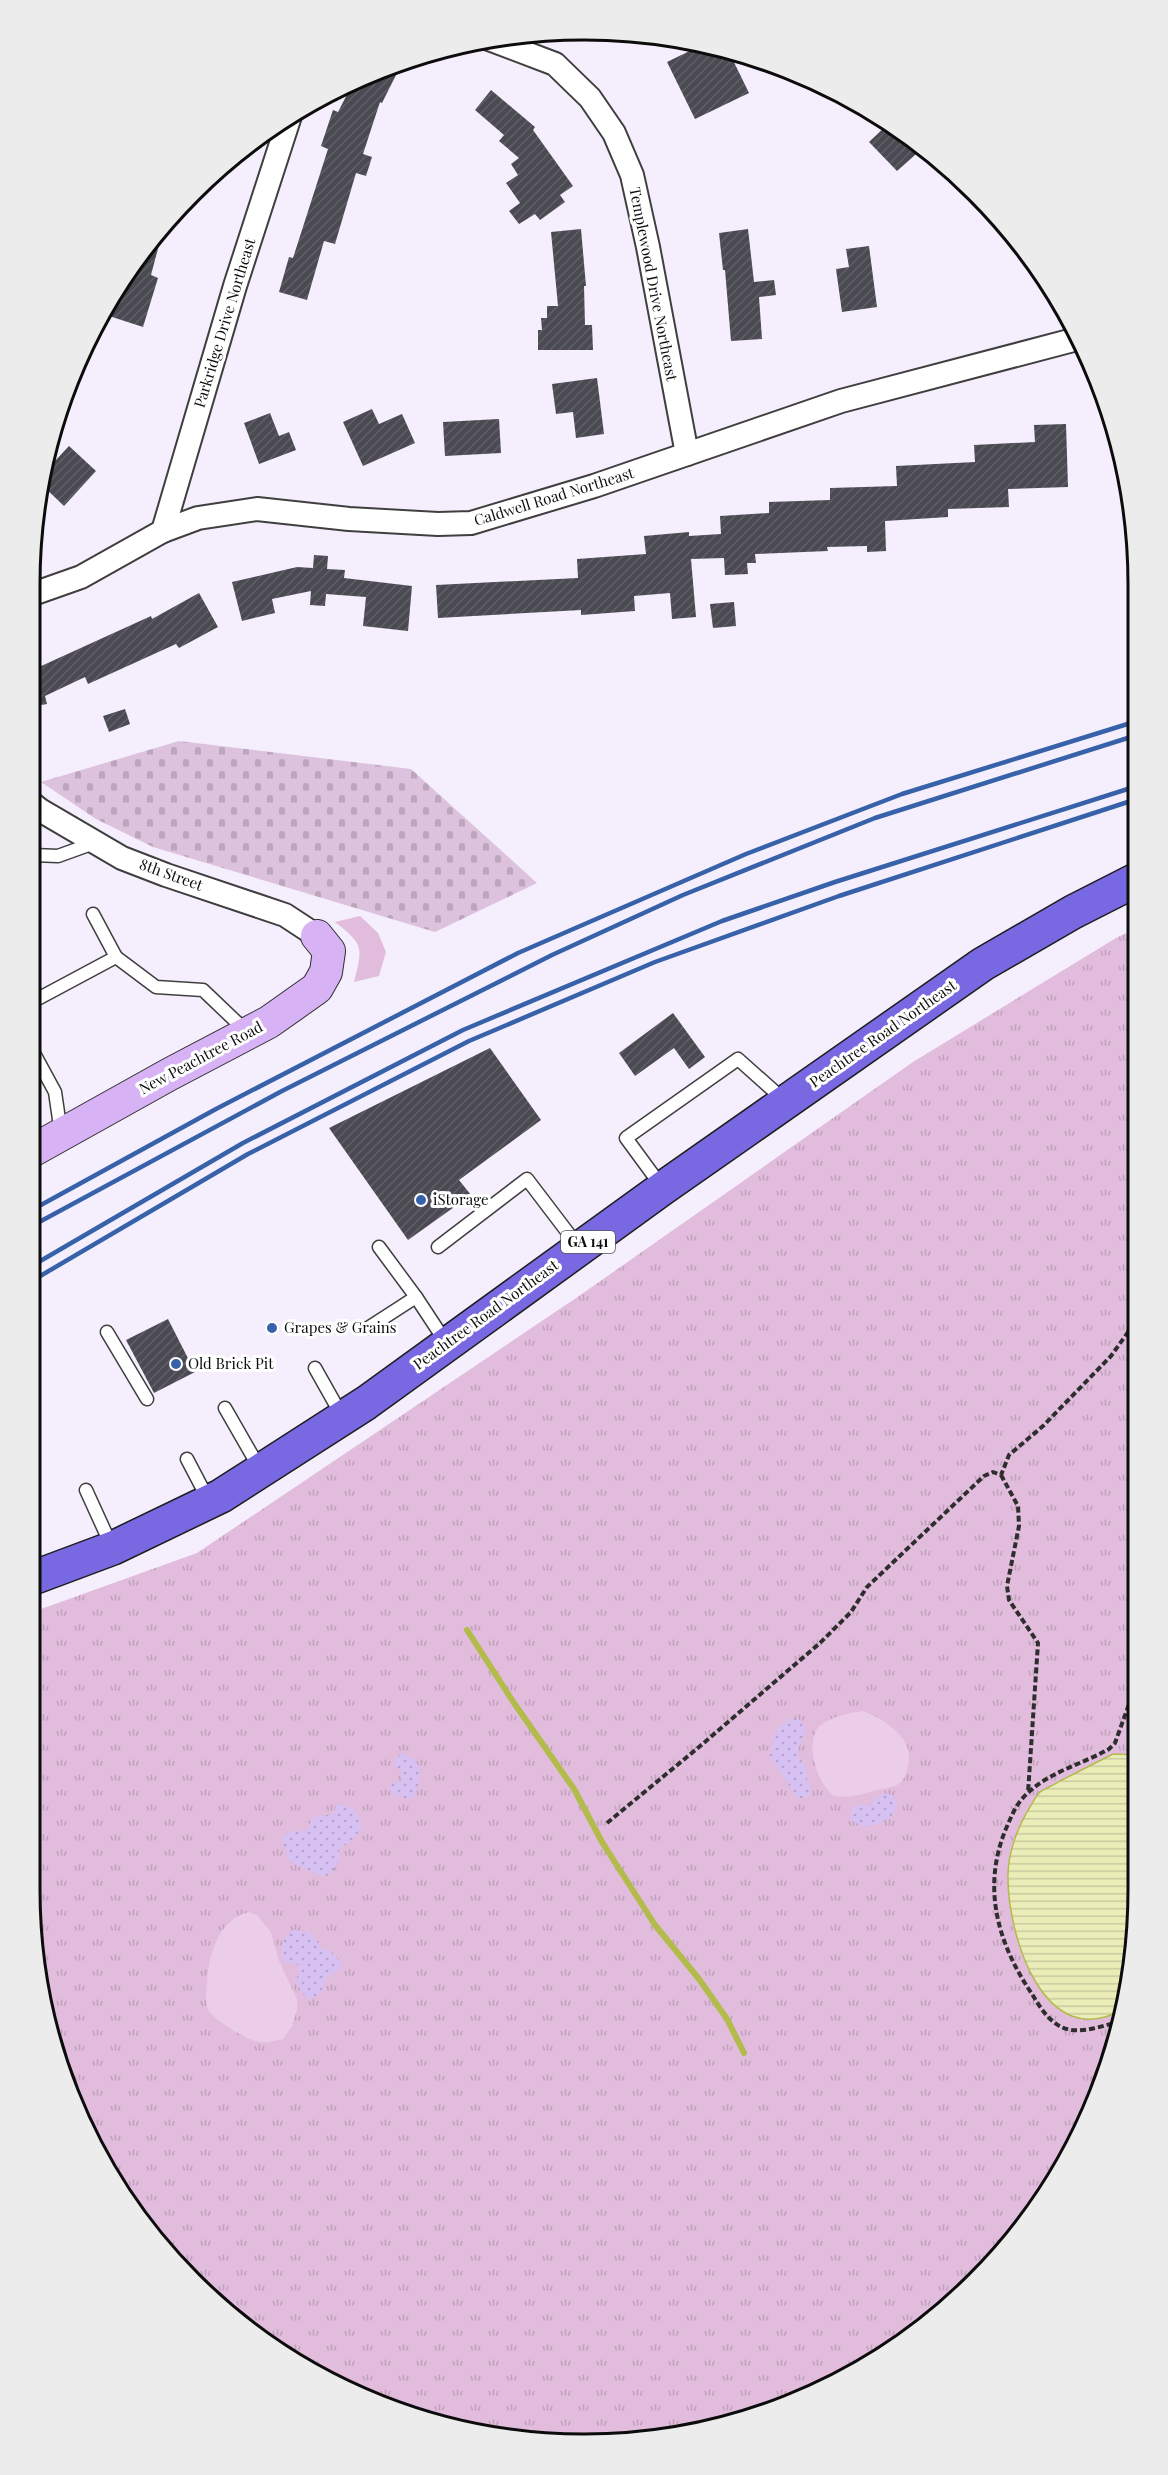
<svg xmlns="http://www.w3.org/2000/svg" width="1168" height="2475" viewBox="0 0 1168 2475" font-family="'Playfair Display',serif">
<defs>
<pattern id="grass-tufts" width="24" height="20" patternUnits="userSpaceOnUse" patternTransform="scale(1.5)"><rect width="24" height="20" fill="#e2bcdd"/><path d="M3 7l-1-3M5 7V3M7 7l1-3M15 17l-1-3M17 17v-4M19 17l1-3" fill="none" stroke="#c1a0bc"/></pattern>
<pattern id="sand-dots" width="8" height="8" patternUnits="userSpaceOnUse" patternTransform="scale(1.5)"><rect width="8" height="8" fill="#d7c0f2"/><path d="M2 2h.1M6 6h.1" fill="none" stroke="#b7a4ce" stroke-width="1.8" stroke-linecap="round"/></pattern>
<pattern id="cemetery-stones" width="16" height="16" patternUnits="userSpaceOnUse" patternTransform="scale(1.5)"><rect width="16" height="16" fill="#dcc2dc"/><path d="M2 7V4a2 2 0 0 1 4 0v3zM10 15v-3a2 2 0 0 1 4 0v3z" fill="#bca6bc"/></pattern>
<pattern id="water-rules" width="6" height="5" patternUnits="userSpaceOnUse" patternTransform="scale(1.5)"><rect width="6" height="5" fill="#ebedb9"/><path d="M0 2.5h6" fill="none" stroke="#c8ca9e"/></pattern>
<pattern id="building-hatch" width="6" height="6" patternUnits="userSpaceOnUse" patternTransform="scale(1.5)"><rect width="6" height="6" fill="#4b4a53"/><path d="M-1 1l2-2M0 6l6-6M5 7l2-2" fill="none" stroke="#606067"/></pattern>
</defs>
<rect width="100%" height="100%" fill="#f5eefd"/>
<!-- grass -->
<polygon fill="url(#grass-tufts)" points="1135,929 1138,1891 1127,1999 1096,2103 1000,2257 921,2331 829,2388 657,2440 476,2434 307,2371 218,2307 145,2229 60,2069 30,1891 30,1613 197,1553 579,1296 913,1062 1116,938"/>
<!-- sand -->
<g fill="url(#sand-dots)">
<path d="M 797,1718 L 803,1723 L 806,1732 L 798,1749 L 798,1756 L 806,1766 L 807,1781 L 812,1789 L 809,1796 L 798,1799 L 770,1757 C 772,1739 776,1721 797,1718 Z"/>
<path d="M 402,1753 C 426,1761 421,1778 414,1797 C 405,1800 398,1797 390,1791 L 392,1784 L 401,1781 L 402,1773 L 394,1764 L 397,1757 Z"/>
<path d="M 884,1793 L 892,1795 L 897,1803 C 893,1823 881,1822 864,1827 L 851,1820 L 852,1808 L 862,1804 L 870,1807 L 875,1799 Z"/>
<path d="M 337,1803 L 354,1809 L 362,1825 C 357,1836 352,1842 341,1847 L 338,1854 L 340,1860 L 333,1871 L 327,1876 L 317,1874 L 290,1862 L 282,1840 L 286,1833 L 307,1830 L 313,1817 L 333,1814 Z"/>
<path d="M 294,1930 L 311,1933 L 321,1948 L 331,1951 L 342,1963 L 342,1968 C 338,1970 331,1974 328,1977 C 320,1988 327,1994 308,1999 L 302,1993 L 296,1981 L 300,1967 L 295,1963 L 286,1963 C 278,1950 281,1937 294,1930 Z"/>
</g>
<!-- cemetery -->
<polygon fill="url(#cemetery-stones)" points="179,741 411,769 537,883 435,932 153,847 96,819 41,782"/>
<!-- garden -->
<path fill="#e2bcdd" d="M 360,916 L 378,933 L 386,952 L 379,976 L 354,982 C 363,947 364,945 335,922 Z"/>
<!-- pitch -->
<g fill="#ebcdea">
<path d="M 863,1711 C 886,1720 918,1740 907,1770 C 905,1777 903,1781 897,1785 C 889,1789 879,1789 870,1792 C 857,1796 848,1798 834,1796 C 817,1784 802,1739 822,1724 C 834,1716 849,1713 863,1711 Z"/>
<path d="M 249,1912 L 257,1915 L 271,1932 L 279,1961 L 297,1999 L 297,2010 L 292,2026 L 283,2039 C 274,2041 264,2044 255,2041 C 244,2038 214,2020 208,2010 C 205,2003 206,1991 207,1983 C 209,1953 218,1920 249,1912 Z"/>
</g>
<!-- water -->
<path fill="url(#water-rules)" stroke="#b3bb4a" stroke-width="1.5" d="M 1113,1754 L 1138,1755 L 1138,1891 L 1127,1999 L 1125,2008 C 1044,2057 1007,1934 1008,1875 C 1008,1853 1018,1826 1030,1807 C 1033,1802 1036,1796 1040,1792 C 1046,1788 1054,1785 1060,1781 C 1078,1772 1095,1763 1113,1754 Z"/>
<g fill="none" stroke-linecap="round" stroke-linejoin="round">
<!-- stream -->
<polyline stroke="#b3bb4a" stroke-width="6" points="467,1630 514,1703 574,1789 602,1842 655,1925 699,1979 727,2019 744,2053"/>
</g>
<!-- building -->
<g fill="url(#building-hatch)">
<polygon points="704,44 729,52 749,93 695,119 667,62"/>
<polygon points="402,63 382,103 380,102 363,154 372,157 366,176 356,173 335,244 324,241 307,300 279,292 289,257 293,258 328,149 321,146 333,110 338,112 353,83 372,72"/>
<polygon points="491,90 535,127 533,130 573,186 560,195 565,202 540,220 535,214 519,224 509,211 520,203 506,183 518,175 511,164 519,158 499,141 504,135 475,110"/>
<polygon points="887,125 924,147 897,171 869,142"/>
<polygon points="164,226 151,275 158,278 143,327 103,314 124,276"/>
<polygon points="581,229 586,286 584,286 585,325 592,325 593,350 538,350 538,330 542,330 541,318 547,318 547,306 558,306 551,232"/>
<polygon points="748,229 754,282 774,280 776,295 759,297 762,339 731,341 725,270 723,270 719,233"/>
<polygon points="869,246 877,307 842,312 836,269 849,267 846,249"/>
<polygon points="597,378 604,434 576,438 573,412 556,414 552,384"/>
<polygon points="372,409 379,424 402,414 415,443 363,466 343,422"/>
<polygon points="270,413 279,436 289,432 296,450 259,464 244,423"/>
<polygon points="499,419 501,453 445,456 443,422"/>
<polygon points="1066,424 1068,487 1008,489 1009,507 948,509 948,517 885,521 886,551 867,552 867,546 827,547 828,551 755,554 756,563 747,563 748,574 725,575 724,558 691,559 696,617 672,619 670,593 634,596 635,611 581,615 581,610 438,618 436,585 578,578 577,559 646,554 644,536 689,532 689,536 721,534 720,516 769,513 769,502 830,500 830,488 897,486 896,466 975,462 974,445 1035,442 1034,425"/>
<polygon points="69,446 96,471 64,506 40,483 41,476"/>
<polygon points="314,555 328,556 327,569 345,570 344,578 412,586 408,631 363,626 366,597 326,594 325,606 310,605 311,591 272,599 275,613 242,621 232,582 297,567 313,568"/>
<polygon points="199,593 218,627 179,648 176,644 88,684 85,677 45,696 47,704 30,707 30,659 38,658 39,667 151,616 152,619"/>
<polygon points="734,602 736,626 713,628 710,604"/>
<polygon points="125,709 130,724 109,732 103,716"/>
<polygon points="673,1013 705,1057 689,1069 674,1048 635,1076 619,1053"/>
<polygon points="490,1048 541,1120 459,1180 471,1195 408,1240 329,1128"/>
<polygon points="168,1319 195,1372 154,1393 126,1340"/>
</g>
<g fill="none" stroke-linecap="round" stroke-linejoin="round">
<!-- lane casing -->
<g stroke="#3f3f3f" stroke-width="15">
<g id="lane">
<polyline points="33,855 58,856 94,843"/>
<polyline points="116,957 156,987 203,990 247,1032"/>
<polyline points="30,1003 116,957 93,914"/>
<polyline points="30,1046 55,1092 61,1133"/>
<polyline points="662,1187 626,1138 738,1059 784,1100"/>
<polyline points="379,1247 416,1297"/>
<polyline points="438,1247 527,1179 578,1246"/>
<polyline points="368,1328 416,1297 447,1344"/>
<polyline points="107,1332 147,1399"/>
<polyline points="315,1368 342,1416"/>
<polyline points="225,1408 260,1469"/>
<polyline points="187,1459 209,1501"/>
<polyline points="86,1490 112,1547"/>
</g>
</g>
<!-- street casing -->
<g stroke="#3f3f3f" stroke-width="26">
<g id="street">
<polyline points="489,39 555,64 590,98 614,133 632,175 648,247 687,454"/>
<polyline points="163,531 235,286 290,116"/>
<polyline points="30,595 81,577 163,531 198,518 257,509 349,519 438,524 471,523 594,486 841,401 1077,339"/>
<polyline points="30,802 40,810 122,858 166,875 285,915 317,936"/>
</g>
</g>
<!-- secondary casing -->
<g stroke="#2e2e2e" stroke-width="34">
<polyline id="secondary" points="30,1152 170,1074 269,1022 317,988 326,972 329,951 317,936"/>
</g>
<!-- highway casing -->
<g stroke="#1d1d1d" stroke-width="36">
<polyline id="highway" points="30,1579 113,1548 221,1496 366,1403 663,1188 983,964 1073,912 1134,881"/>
</g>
<!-- path -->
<g stroke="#2e2e2e" stroke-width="4" stroke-dasharray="6 3" stroke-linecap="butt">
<polyline points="1001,1475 1018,1506 1019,1526 1007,1586 1009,1600 1038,1643 1028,1793"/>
<polyline points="1137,1598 1134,1612 1137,1646"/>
<polyline points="607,1823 699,1747 820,1643 851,1612 867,1587 984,1476 993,1472 1001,1475 1009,1455 1043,1426 1111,1356 1136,1321"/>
<path d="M 1121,2021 C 1106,2025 1087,2032 1071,2030 C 1052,2027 1041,2009 1032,1994 C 998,1944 982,1889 1005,1831 C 1010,1820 1014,1808 1022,1799 C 1044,1773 1081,1765 1109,1749 L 1115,1743 L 1137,1682"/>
</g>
<!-- lane -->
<use href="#lane" stroke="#fff" stroke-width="12"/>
<!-- street -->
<use href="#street" stroke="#fff" stroke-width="22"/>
<!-- secondary -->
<use href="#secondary" stroke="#d7b2f4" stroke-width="32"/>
<!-- highway -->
<use href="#highway" stroke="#7868e1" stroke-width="33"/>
<!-- rail -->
<g stroke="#3762a9" stroke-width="4.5">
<polyline points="30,1211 216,1109 518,953 746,854 902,794 1134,722"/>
<polyline points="30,1227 282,1091 552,955 683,895 875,818 1134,736"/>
<polyline points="30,1267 243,1143 463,1030 722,921 835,882 1134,787"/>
<polyline points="30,1282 248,1154 469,1041 655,962 839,896 1134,800"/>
</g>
</g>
<!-- markers -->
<g fill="#3762a9" stroke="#fff" stroke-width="2">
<circle cx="421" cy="1200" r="6"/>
<circle cx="272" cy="1328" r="6"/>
<circle cx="176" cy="1364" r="6"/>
</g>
<g text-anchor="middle" stroke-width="6" stroke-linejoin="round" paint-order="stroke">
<!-- shield labels -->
<rect fill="#fff" stroke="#555" stroke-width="1.5" x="561" y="1231" width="54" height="22" rx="4.5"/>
<g font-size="14" font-weight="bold" fill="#0c0c0c">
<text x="588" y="1247">GA 141</text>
</g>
<!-- street labels -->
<g font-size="15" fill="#0c0c0c" stroke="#fff">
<text transform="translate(653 284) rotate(79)" y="5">Templewood Drive Northeast</text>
<text transform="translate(225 323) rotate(-73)" y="5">Parkridge Drive Northeast</text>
<text transform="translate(554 497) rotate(-17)" y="5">Caldwell Road Northeast</text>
<text transform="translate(171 875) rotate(20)" y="5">8th Street</text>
<text transform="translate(883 1034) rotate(-35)" y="5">Peachtree Road Northeast</text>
<text transform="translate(201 1058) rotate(-28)" y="5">New Peachtree Road</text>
<text transform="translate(486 1315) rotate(-36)" y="5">Peachtree Road Northeast</text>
</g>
<!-- poi labels -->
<g font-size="15" fill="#0c0c0c" stroke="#fff" text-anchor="start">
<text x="433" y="1205">iStorage</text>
<text x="284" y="1333">Grapes &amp; Grains</text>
<text x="188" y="1369">Old Brick Pit</text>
</g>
</g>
<!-- crop -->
<path d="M0 0H1168V2475H0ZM584 40H584A544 544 0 0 1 1128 584V1890A544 544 0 0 1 584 2434H584A544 544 0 0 1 40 1890V584A544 544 0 0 1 584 40Z" fill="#ececec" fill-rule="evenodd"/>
<path fill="none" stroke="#0c0c0c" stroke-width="3" d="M584 40H584A544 544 0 0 1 1128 584V1890A544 544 0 0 1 584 2434H584A544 544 0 0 1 40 1890V584A544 544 0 0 1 584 40Z"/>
</svg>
